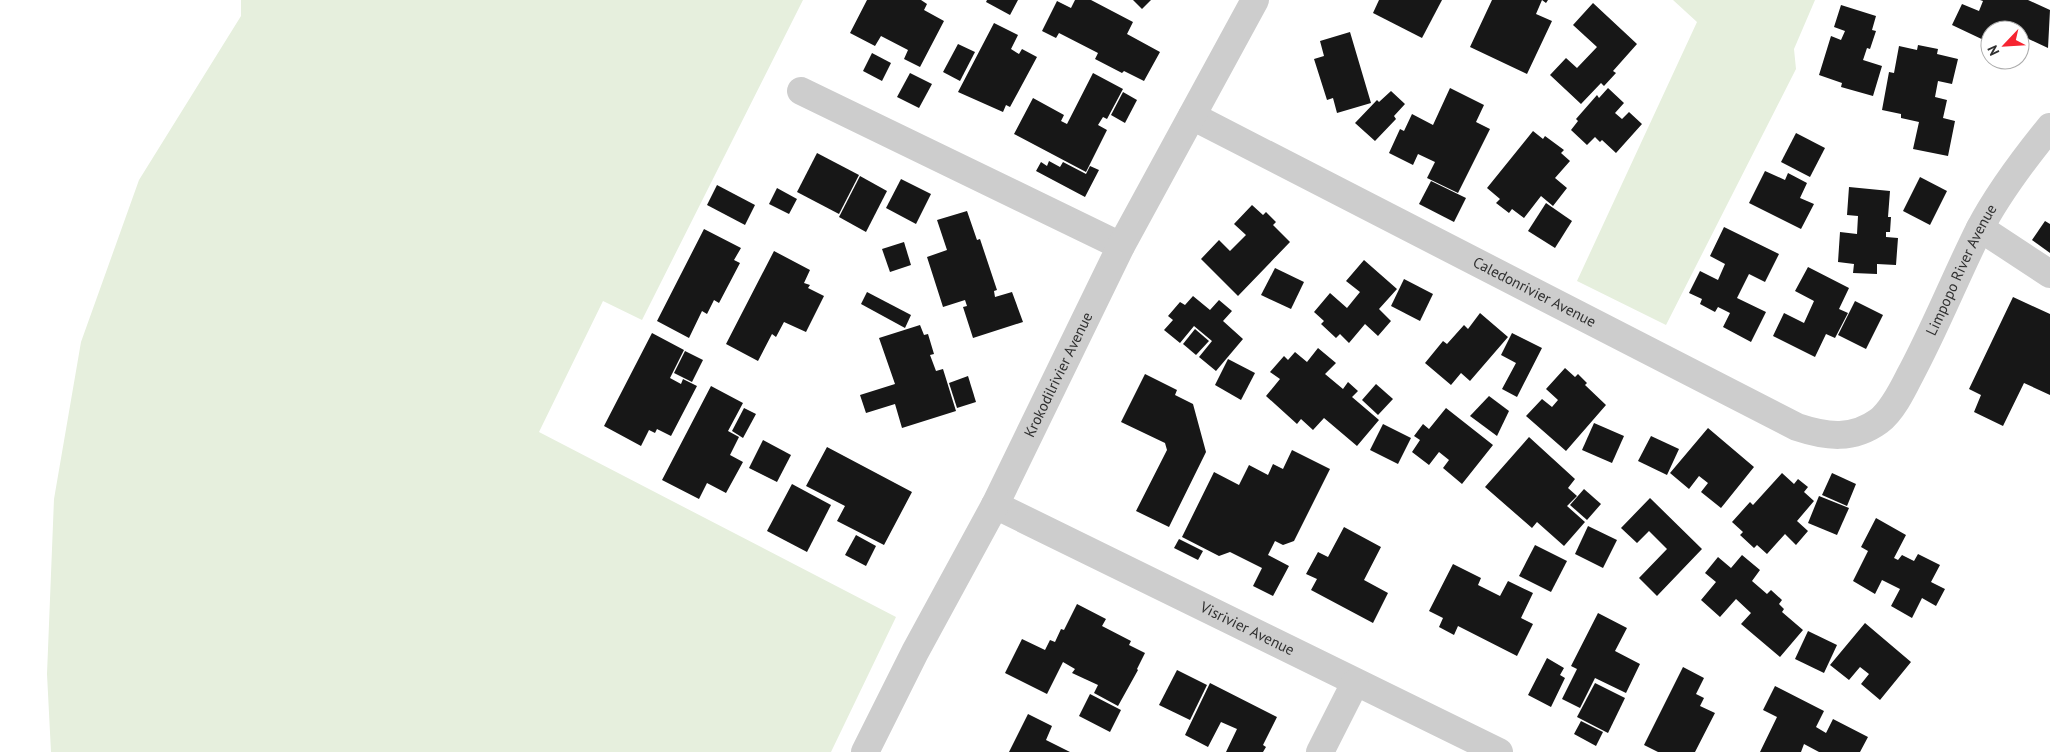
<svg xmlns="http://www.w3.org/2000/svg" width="2050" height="752" viewBox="0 0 2050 752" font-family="'PT Sans',sans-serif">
<rect width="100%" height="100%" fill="#fff"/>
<!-- green -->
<g fill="#e6efdd">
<polygon points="241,0 803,0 642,320 603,301 539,432 896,617 831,752 51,752 47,674 54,499 81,342 139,180 241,16"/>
<polygon points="1673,0 1815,0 1794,49 1796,69 1666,325 1577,281 1697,22"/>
</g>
<!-- building -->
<g fill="#171717">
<polygon points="867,0 921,0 927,4 924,10 944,21 920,67 904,59 908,50 881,36 875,46 850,33"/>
<polygon points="987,0 1018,0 1010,15 986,2"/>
<polygon points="1075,0 1091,0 1133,22 1127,34 1160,52 1144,81 1124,71 1122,73 1095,59 1098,53 1059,33 1056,38 1042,31 1057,1 1071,8"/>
<polygon points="1133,0 1151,0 1142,9"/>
<polygon points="1379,0 1442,0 1422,38 1373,13"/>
<polygon points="1492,0 1548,0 1546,3 1542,0 1536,14 1552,21 1527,74 1470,47"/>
<polygon points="1980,0 2028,0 2050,10 2048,48 2020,35 2020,30 1990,30 1990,43 1952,25 1962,4 1979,11 1983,1"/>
<polygon points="1593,3 1637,44 1613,71 1616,73 1604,86 1601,83 1581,104 1550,75 1566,58 1577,68 1597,47 1573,25"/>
<polygon points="1841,5 1876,16 1872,30 1876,31 1870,49 1867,48 1863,60 1882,66 1873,96 1841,87 1842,83 1819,75 1831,36 1841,40 1845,31 1834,27"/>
<polygon points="994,23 1018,35 1011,49 1019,54 1022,49 1037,57 1010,107 1006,105 1003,112 958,92"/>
<polygon points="1350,32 1371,103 1337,113 1333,98 1327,100 1314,59 1324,56 1320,41"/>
<polygon points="958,44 975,52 960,81 943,72"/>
<polygon points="1918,45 1938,49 1937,54 1958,59 1952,84 1938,81 1935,97 1947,100 1943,118 1955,121 1948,156 1913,149 1919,122 1901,118 1901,114 1882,110 1889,72 1894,73 1899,46 1917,50"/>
<polygon points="872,53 891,63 882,81 863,71"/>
<polygon points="910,73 932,84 919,108 897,97"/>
<polygon points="1093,73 1123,89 1107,119 1103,117 1098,125 1107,130 1086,172 1014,134 1033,98 1064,115 1061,121 1067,124"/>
<polygon points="1450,88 1484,105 1476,122 1490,129 1458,193 1427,178 1435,162 1418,154 1413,165 1389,153 1400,129 1404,131 1412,114 1433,125"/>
<polygon points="1608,88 1624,103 1615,113 1622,119 1629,112 1642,124 1616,153 1602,140 1600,142 1595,137 1587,145 1571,130 1578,121 1576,119 1597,95 1599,98"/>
<polygon points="1391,91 1405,104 1394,116 1396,119 1375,141 1355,123 1377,100 1379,102"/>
<polygon points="1123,92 1137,100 1125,123 1111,115"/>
<polygon points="1533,131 1543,139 1545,136 1564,150 1561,153 1570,161 1555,178 1567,188 1553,206 1541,196 1524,218 1512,209 1509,213 1496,203 1500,199 1487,188"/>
<polygon points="1796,133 1825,148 1810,177 1781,162"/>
<polygon points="817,153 859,175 839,214 797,192"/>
<polygon points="1049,161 1060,167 1063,162 1086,174 1090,166 1099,170 1085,197 1036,171 1041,162 1047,166"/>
<polygon points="1765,171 1785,180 1788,173 1807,183 1800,198 1814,204 1801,229 1749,203"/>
<polygon points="860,176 887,191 866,232 839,217"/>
<polygon points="1920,177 1947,191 1930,225 1903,211"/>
<polygon points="901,179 931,194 916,224 886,208"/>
<polygon points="1431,181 1466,198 1454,222 1419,204"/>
<polygon points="717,185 755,205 745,225 707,205"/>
<polygon points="1849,187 1890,191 1888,217 1891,217 1890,232 1886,232 1886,237 1898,238 1896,265 1877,264 1877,274 1853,273 1854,264 1838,262 1840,232 1857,234 1858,216 1847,215"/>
<polygon points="777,188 797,199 789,214 769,204"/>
<polygon points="1546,203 1572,221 1555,248 1528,231"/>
<polygon points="1252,205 1263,215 1266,212 1276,222 1273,225 1290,242 1238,296 1201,259 1219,240 1230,251 1246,235 1234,224"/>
<polygon points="967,211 977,240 980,239 997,290 994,291 995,297 1012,292 1023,322 973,338 963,307 967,306 965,300 943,307 927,257 947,250 937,220"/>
<polygon points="2045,221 2050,224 2050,253 2032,240"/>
<polygon points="1724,227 1779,254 1765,282 1749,274 1737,298 1766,312 1751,342 1723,327 1730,313 1718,307 1715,312 1700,304 1702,299 1689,293 1700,271 1718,280 1725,264 1710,256"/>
<polygon points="704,229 741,248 734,260 740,263 719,303 714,300 707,314 702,311 689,338 657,321"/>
<polygon points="904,242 911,265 890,272 882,249"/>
<polygon points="774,251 810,270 804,283 810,285 808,288 824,296 806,332 784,322 776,337 772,334 758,361 726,344"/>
<polygon points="1364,260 1397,289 1379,309 1391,321 1378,336 1365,324 1349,343 1340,334 1336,338 1321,324 1324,321 1314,312 1330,293 1347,308 1360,292 1346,281"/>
<polygon points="1808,267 1849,288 1839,309 1848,313 1835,338 1826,334 1815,357 1773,336 1784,313 1804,323 1814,301 1795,291"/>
<polygon points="1275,268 1304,282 1291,309 1261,295"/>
<polygon points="1404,279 1433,294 1420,321 1391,306"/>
<polygon points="867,292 911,315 905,328 861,304"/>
<polygon points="1193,296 1210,310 1219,300 1232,311 1223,321 1243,339 1216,371 1199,357 1212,341 1194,326 1180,343 1164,330 1173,320 1168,316 1180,302 1185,305"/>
<polygon points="2013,297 2050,314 2050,395 2024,383 2003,426 1974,412 1981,395 1969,389"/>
<polygon points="1855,301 1883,315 1866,349 1838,335"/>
<polygon points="1480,313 1508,337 1470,381 1461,373 1451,385 1425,363 1443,341 1447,344 1464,325 1468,329"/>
<polygon points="920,325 924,335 928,334 934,354 930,355 936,371 943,369 956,411 902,428 895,404 866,413 860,395 895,384 879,338"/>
<polygon points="1195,329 1209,341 1196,355 1183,344"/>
<polygon points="652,333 684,350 670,378 681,384 683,379 697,386 671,436 657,429 655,433 649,430 641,446 604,426"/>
<polygon points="1512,333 1542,348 1517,397 1502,389 1516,363 1501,355"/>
<polygon points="1318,348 1336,363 1325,374 1343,389 1348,382 1358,391 1352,397 1379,420 1357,446 1324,418 1313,430 1301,419 1297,424 1266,396 1280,379 1270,372 1284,356 1288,360 1295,352 1307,362"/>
<polygon points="685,351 703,360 692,382 674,373"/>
<polygon points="1228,359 1255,373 1241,400 1215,385"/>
<polygon points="1565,368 1575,377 1578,374 1587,383 1585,385 1606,405 1566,451 1526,416 1542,399 1552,407 1558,400 1546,389"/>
<polygon points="1145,374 1177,390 1175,395 1193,404 1206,452 1169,527 1136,511 1167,450 1165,443 1121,422"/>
<polygon points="968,376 976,402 957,408 949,383"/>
<polygon points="1376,384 1393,399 1378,415 1362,400"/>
<polygon points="711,386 743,403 728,431 739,437 730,455 743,462 726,493 707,483 699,499 662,480"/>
<polygon points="1489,396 1509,411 1497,436 1470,416"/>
<polygon points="744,408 756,414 743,438 732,431"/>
<polygon points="1446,408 1493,445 1462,484 1443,468 1449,460 1439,452 1429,465 1412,452 1420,440 1414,436 1423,424 1429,429"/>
<polygon points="1594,423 1624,436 1612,463 1582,450"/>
<polygon points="1383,424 1411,438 1398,464 1370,450"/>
<polygon points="1708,428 1754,467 1721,508 1701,492 1708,483 1699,476 1689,489 1670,473"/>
<polygon points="1651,436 1679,449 1667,475 1638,461"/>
<polygon points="1529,437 1575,479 1568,488 1577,496 1567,506 1585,522 1564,546 1537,522 1532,528 1485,487"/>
<polygon points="763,440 791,455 777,482 749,468"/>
<polygon points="827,447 912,492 884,545 837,521 845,506 806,486"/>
<polygon points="1292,450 1330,469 1294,541 1283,545 1275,541 1268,555 1289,566 1273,596 1253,586 1262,568 1230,552 1219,556 1182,537 1214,472 1239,485 1249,465 1268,475 1273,464 1283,469"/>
<polygon points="1782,473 1794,484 1798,479 1808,487 1804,492 1814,501 1797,521 1808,531 1796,545 1785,534 1767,554 1757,545 1754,548 1740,535 1743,532 1732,522 1750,502 1753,505"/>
<polygon points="1832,473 1856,484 1847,506 1822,495"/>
<polygon points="792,484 831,505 807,552 767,531"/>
<polygon points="1584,489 1601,504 1587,520 1570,505"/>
<polygon points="1819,496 1849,508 1837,535 1808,523"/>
<polygon points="1650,498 1702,549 1657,596 1639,578 1667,549 1649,531 1637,543 1621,528"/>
<polygon points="1876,518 1906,535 1894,558 1898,560 1902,555 1914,561 1918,554 1940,565 1931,582 1945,589 1936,606 1922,598 1912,618 1891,606 1900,589 1882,580 1875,594 1853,581 1868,551 1861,547"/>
<polygon points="1588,526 1617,540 1603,568 1575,554"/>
<polygon points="1344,527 1381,547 1364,580 1388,593 1373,623 1311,590 1317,579 1306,574 1318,552 1328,557"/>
<polygon points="856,535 876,546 866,566 845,555"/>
<polygon points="1179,539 1203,551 1198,560 1174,548"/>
<polygon points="1535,545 1567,561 1551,592 1519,576"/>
<polygon points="1742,555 1760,570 1752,581 1767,594 1771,590 1782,600 1779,604 1784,609 1782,612 1803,630 1780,657 1741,624 1751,613 1736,599 1720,617 1701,600 1716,582 1705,573 1718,557 1731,568"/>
<polygon points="1453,564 1481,578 1478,585 1500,596 1508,581 1533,593 1521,618 1533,624 1517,656 1458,626 1454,635 1439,627 1443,618 1429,611"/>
<polygon points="1077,604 1106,619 1102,626 1131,641 1129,645 1145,653 1137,669 1138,670 1118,706 1094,693 1098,685 1072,673 1075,669 1063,662 1047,694 1005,673 1022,639 1045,650 1050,640 1055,642 1061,629 1064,630"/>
<polygon points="1598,613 1627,628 1615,651 1640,664 1626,693 1595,678 1580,708 1562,699 1577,669 1571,666"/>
<polygon points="1865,623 1911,662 1880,700 1861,684 1869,674 1860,667 1849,680 1830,665"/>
<polygon points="1808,631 1837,645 1824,673 1795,659"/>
<polygon points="1547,658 1564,668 1560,675 1565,678 1551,707 1528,695"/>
<polygon points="1683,667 1704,678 1696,694 1704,698 1700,706 1715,713 1695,752 1658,752 1644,745"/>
<polygon points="1177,670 1207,685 1190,720 1159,705"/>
<polygon points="1210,683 1277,717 1263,745 1266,747 1263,752 1226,752 1237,729 1221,722 1208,747 1185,735"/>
<polygon points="1595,683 1625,698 1608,733 1577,717"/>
<polygon points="1775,686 1824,711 1816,727 1826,733 1833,719 1868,737 1860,752 1819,752 1804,744 1801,752 1760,752 1777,717 1763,710"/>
<polygon points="1090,694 1121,710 1110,732 1079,716"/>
<polygon points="1028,714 1052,726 1046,740 1070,752 1009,752"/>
<polygon points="1581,721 1603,732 1596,746 1574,734"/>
</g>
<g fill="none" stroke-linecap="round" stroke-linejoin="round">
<!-- minor -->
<g stroke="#cdcdcd" stroke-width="28">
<polyline points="801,91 1121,246"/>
<path id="s1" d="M 1192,116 L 1797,427 C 1827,437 1853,440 1879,421 C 1892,411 1902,391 1909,377 C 1935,329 1955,278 1979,230 C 1998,193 2024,159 2050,127"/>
<polyline points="1980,228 2050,274"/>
<path id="s2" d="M 995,505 L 1499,752"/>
<path id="s3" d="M 865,752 L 915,652 L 995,505 L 1121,246 L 1255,0"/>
<polyline points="1320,752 1355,683"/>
</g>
</g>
<g text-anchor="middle" stroke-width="5" stroke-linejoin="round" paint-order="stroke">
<!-- street labels -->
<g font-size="15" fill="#303030" stroke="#fff">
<text dy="5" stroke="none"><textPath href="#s1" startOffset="939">Limpopo River Avenue</textPath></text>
<text dy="5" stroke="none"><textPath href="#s1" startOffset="385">Caledonrivier Avenue</textPath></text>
<text dy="5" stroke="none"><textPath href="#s3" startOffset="424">Krokodilrivier Avenue</textPath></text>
<text dy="5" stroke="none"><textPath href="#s2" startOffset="281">Visrivier Avenue</textPath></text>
</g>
</g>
<!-- north arrow -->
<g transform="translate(2005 45) rotate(245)"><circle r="24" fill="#ffffff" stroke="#acacac"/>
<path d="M0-4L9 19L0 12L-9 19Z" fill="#f62431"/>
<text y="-8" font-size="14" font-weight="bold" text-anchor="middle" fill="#303030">N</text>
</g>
</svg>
